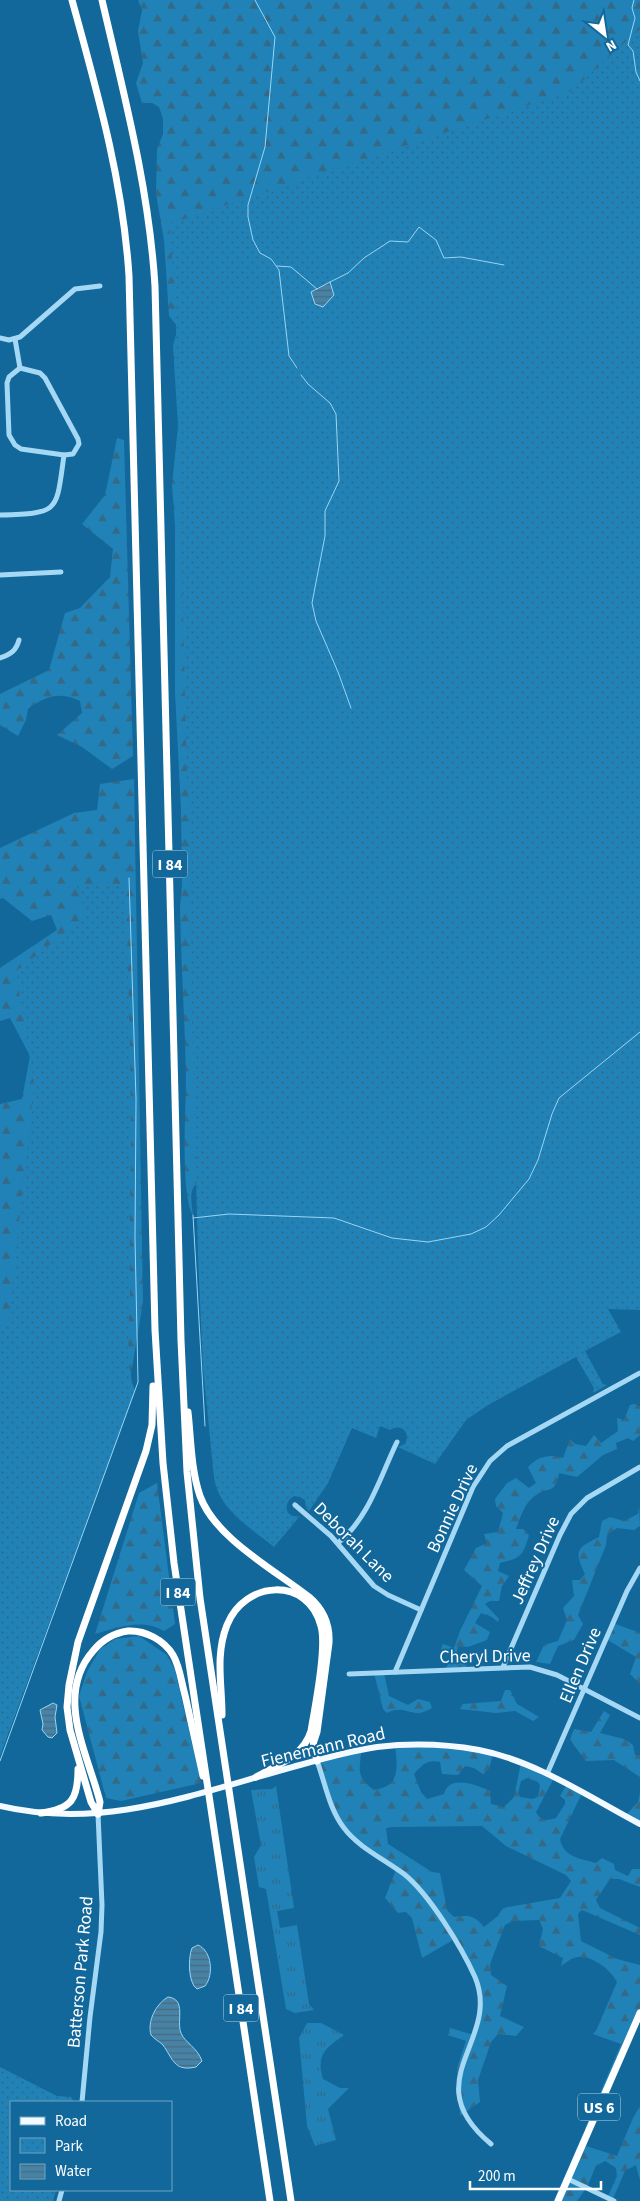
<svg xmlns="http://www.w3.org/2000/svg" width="640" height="2201" viewBox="0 0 640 2201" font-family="'Source Sans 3',sans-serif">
<defs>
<pattern id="grass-tufts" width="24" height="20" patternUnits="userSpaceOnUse" patternTransform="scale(1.25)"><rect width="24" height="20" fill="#2082b7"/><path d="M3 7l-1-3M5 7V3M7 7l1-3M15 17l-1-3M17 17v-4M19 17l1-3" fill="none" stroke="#346a87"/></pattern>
<pattern id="forest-firs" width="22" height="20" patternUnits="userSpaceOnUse" patternTransform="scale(1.25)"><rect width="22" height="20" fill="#2082b7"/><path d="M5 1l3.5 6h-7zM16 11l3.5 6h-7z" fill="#346a87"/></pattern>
<pattern id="park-dots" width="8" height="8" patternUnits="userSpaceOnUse" patternTransform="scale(1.25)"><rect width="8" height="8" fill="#2082b7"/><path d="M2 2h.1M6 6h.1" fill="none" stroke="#346a87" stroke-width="1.8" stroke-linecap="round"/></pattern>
<pattern id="water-rules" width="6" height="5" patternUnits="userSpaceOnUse" patternTransform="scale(1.25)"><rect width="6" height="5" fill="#4783a6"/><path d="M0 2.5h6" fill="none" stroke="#496a7e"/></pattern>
</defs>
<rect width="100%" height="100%" fill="#12689a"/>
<!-- grass -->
<g fill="url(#grass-tufts)">
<polygon points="276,1786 294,1908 277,1911 280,1928 297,1925 309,2004 314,2010 295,2013 286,2009 266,1889 259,1887 254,1857 261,1845 251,1790 272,1789"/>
<path d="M 307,2023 L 321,2023 L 344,2035 C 325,2049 316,2054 323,2079 L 340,2088 L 349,2088 L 328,2109 L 336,2140 L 315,2146 L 307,2126 L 299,2038 Z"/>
</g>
<!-- forest -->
<g fill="url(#forest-firs)" fill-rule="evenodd">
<path d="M 138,0 L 640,0 L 640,111 L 207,1176 C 187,1187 191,1195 193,1215 C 180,1195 186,1107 186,1079 C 185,1021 181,964 180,907 L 182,885 L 181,809 L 175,692 L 175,525 L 172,485 L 178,426 L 173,346 L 178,327 L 169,316 L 164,240 L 156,194 L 157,149 L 163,134 L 163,119 L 159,107 L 152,103 L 142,103 L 136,83 L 143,63 L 138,31 L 142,10 Z"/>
<path d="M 117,438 L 124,440 L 133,756 L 112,769 L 82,747 L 57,735 L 82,713 L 80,701 C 60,691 45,696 28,709 L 26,720 L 18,736 L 0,725 L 0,694 L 49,670 L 65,613 L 80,608 L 110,577 L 113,549 L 82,524 L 105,495 Z"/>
<polygon points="134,779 143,1302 130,1380 135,1391 0,1756 0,1104 22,1099 30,1056 10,1018 0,1021 0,968 57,930 51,915 32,921 3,898 0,899 0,848 74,813 97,810 100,784"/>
<path d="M 634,1404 L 640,1406 L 640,1435 L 633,1441 L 628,1438 L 616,1443 L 617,1449 L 603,1455 L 577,1477 L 559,1473 C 555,1495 549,1486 536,1495 C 525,1502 520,1518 516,1529 L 523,1529 L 529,1535 C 523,1556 521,1558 500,1563 L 498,1571 L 509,1576 L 502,1586 L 499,1601 L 490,1601 L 485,1604 L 499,1619 L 498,1622 L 492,1617 L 481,1613 L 475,1623 L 490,1632 L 487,1640 L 468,1647 L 458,1646 L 456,1656 L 465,1660 L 467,1669 L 446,1669 L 451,1655 L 441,1649 L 443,1644 L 454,1648 L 460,1631 L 482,1586 L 464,1570 L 476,1548 L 487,1543 L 484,1534 L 498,1532 L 503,1513 L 496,1506 L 495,1499 L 507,1483 L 516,1478 L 529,1488 L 536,1483 L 528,1467 C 539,1456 549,1454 563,1458 L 570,1439 L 575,1444 L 586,1446 L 594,1435 L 601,1443 L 618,1431 L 617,1418 L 624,1420 L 630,1405 Z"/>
<path d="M 157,1483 L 175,1624 L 164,1631 C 143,1618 117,1627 95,1634 L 139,1493 Z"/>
<path d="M 639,1505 L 640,1526 L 634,1530 L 617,1528 L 607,1535 L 606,1545 L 578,1615 L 583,1624 L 574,1640 L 558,1646 L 550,1664 L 536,1662 L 544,1645 L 558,1641 L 567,1620 L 563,1608 L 574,1596 L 572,1580 L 580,1580 L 585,1574 C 574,1551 576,1548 599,1537 L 602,1521 L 610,1517 L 624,1521 L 638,1514 Z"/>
<polygon points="613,1623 640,1633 640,1684 630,1674 636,1657 606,1639"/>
<polygon points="139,1636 167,1655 175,1670 201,1783 121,1801 106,1798 79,1696 87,1672 100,1649 115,1639"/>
<path d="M 374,1673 L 384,1673 L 389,1696 L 408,1705 L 418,1699 L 430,1702 L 432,1708 C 428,1710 421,1714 416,1713 C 405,1711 398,1707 387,1713 L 383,1709 Z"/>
<polygon points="505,1690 510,1690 517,1704 539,1717 533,1721 515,1711 496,1713 460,1709 463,1704 501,1701"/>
<polygon points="604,1711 610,1715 600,1733 624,1739 633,1745 635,1755 640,1755 640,1777 614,1760 586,1761 570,1740 574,1729 591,1732"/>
<path d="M 395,1744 L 406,1744 L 493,1754 L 489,1769 L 483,1774 L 474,1768 L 465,1766 L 458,1775 L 442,1774 L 440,1762 C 427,1759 422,1765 414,1774 L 421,1792 L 427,1799 L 444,1794 C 449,1774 477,1785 490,1791 L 491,1804 L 504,1807 L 514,1797 L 521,1763 L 554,1778 L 536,1812 C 540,1821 548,1821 556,1818 L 565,1804 L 565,1800 L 560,1796 L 567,1784 L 582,1793 L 560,1839 C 563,1857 581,1859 596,1863 L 602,1858 L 614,1864 L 615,1870 L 628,1876 L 632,1869 L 640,1869 L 640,1887 L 619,1879 L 610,1879 L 596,1900 L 600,1908 L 640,1928 L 640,1935 L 582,1910 L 578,1914 L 581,1941 L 617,1959 L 640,1965 L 640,2013 L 583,2145 L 617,2156 L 633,2118 L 640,2106 L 640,2181 L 636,2165 L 625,2171 L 612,2201 L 606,2201 L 617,2176 L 616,2168 L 605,2161 L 596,2166 L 587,2187 L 577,2201 L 554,2201 L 621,2044 L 593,2034 L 596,2031 L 617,1982 C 610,1968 587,1951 571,1959 C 568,1961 564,1964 561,1966 L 563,1958 L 539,1946 L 543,1929 L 539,1920 L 512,1921 L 505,1925 L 490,1964 L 491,1975 L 507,1986 L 500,2016 L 524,2027 L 516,2036 L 498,2034 L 491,2042 L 478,2080 L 480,2102 L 460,2116 L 457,2068 L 466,2041 L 448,2035 L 450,2028 L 474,2035 C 488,1996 471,1973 453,1940 L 422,1958 L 412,1918 L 406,1912 L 398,1913 L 385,1898 L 397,1867 L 353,1836 L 338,1818 L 317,1761 L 362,1749 C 359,1770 356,1777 374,1790 C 379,1789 386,1787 390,1784 C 400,1775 396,1756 395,1744 ZM 527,1778 L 538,1782 L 540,1786 L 538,1797 L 532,1799 L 520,1797 L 518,1793 L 521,1781 ZM 482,1826 L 506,1846 L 566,1875 L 571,1881 L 560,1898 L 503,1908 L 498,1916 L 484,1927 C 474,1915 469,1915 454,1917 L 447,1910 L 440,1873 L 432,1872 L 388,1844 L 386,1828 L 394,1827 Z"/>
<polygon points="640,1792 640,1824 625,1816 638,1802"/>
</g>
<!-- park -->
<g fill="url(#park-dots)">
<path d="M 640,29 L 640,1310 L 608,1309 L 621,1332 L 585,1351 L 603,1384 L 607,1385 L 593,1393 L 594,1388 L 576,1357 L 488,1405 L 466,1420 L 435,1464 L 398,1447 L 405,1444 C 411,1432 401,1423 390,1430 L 380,1426 L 376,1438 L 352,1428 L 328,1483 L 309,1511 L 306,1508 L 305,1500 L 300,1497 L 294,1496 C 282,1503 285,1519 300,1516 L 274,1547 C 250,1527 220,1511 214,1478 L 203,1367 L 198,1257 L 190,937 L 189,848 L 190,816 L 187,777 L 175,290 L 169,224 L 571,91 Z"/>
<path d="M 76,884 L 125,884 C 128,969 131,1053 131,1138 C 131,1185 129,1231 130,1278 C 131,1311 123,1361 135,1391 L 0,1754 L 0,1325 L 8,1324 L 34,1084 L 16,971 L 87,916 Z"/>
<polygon points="0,2067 57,2096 71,2097 74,2102 11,2102 11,2190 56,2190 53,2201 0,2201"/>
</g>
<!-- water -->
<g fill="url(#water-rules)" stroke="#97d6f7">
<polygon points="330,282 334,295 323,307 315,304 311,292"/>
<polygon points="53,1703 57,1705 55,1717 57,1733 52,1738 48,1737 42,1730 43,1724 40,1710"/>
<path d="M 198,1945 C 212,1951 214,1975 205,1986 L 197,1989 C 188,1983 188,1958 192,1948 Z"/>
<path d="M 168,1997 C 187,1999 176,2021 181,2033 C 185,2043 197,2047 202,2061 L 196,2067 C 174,2072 173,2059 163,2045 C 159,2041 154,2039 151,2035 C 147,2021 156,2004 168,1997 Z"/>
</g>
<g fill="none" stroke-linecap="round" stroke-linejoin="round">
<!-- stream -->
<g stroke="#97d6f7" stroke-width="1">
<polyline points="255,0 275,37 265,147 248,205 248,217 253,240 260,253 271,259 279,270 289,356 297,368"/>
<polyline points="634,0 632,8 635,18 628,45 633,51 636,72 640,81"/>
<polyline points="277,266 291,267 317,289"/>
<polyline points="330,282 348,273 364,258 390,241 408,242 419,227 436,240 444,258 461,257 504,265"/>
<polyline points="301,375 308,384 330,403 336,414 339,481 325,511 325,536 312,603 316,621 338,672 351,708"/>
<polyline points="193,1215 205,1426"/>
<polyline points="193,1218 229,1214 334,1218 392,1238 428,1242 471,1234 486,1227 499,1215 529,1179 538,1160 552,1114 559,1098 640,1032"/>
<polyline points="0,1761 138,1382 135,1238 136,1099 129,878"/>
</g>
<!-- minor -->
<g stroke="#a5d8f4" stroke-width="5">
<polyline points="0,338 9,340 20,337 75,289 100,286"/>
<polyline points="15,339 20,368"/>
<polygon points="20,368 40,373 45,378 78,439 79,444 73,454 64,455 21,449 15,445 9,435 7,383 9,377"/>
<path d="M 0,515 C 60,513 56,513 64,455"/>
<polyline points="0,575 61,572"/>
<path d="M 0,658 C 11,654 16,651 19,640"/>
<polyline points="295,1505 331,1536 374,1586 388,1595 421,1610"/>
<path d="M 338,1543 C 369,1518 380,1477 397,1442"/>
<polyline points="503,1667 560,1535 571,1514 587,1498 640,1467"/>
<polyline points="395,1672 473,1487 490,1461 507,1446 640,1373"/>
<polyline points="349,1674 530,1667 557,1675 640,1718"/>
<path d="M 317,1761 C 325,1782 329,1809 344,1828 C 358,1847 384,1859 404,1874 C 429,1894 461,1946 475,1977 C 502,2041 414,2080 491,2144"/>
<polyline points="547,1774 627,1591 640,1568"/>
<polyline points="82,2102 90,2017 101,1932 102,1905 98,1814"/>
<polyline points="568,2179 614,2201"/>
<polyline points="59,2201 62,2190"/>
</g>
<!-- major -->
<path stroke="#f2f9ff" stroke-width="6" d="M 0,1806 C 105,1831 200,1792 300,1765 C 325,1758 351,1751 377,1747 C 411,1743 446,1744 479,1750 C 536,1761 589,1797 640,1824"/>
<!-- highway -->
<g stroke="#fff" stroke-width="7">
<path d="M 72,0 C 97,91 123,181 129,276 L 155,1330 L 163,1463 L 174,1563 L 270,2201"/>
<path d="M 102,0 C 124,95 149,188 155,286 L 181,1340 L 187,1472 L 200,1598 L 291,2201"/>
<path d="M 188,1412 C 191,1439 191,1470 200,1496 C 215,1538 275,1570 309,1597 C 323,1609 330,1624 329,1643 L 317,1732 L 314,1741"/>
<path d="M 222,1715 C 222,1684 215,1655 227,1625 C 245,1580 308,1576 321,1626 C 327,1647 315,1707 311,1731 C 303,1757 277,1765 256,1777"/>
<polyline points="312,1737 317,1761"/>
<path d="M 41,1813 C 72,1809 78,1799 78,1769"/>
<polyline points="98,1814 91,1802 70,1730 67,1707 69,1685 78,1642 146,1451 152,1425 153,1386"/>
<path d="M 98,1814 L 100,1802 C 88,1754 54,1696 93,1651 C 102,1640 113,1633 128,1631 C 145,1630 164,1640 173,1655 C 180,1667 181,1681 185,1695 C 191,1722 197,1749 203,1776"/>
<polyline points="558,2201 640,2013"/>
</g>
</g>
<g text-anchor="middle" stroke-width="4" stroke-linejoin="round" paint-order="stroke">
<!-- shield labels -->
<g fill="#12689a" stroke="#b8d2e1" stroke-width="1">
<rect x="152.5" y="850.5" width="35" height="27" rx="4"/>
<rect x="160.5" y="1578.5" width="35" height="27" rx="4"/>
<rect x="223.5" y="1994.5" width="35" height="27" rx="4"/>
<rect x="578" y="2093.5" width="42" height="27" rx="4"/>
</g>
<g font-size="16" font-weight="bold" fill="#fff">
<text x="170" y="870">I 84</text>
<text x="178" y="1598">I 84</text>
<text x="241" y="2014">I 84</text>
<text x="599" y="2113">US 6</text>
</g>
<!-- street labels -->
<g font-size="18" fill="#fff" stroke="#12689a">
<text transform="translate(452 1508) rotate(-65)" y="6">Bonnie Drive</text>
<text transform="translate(354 1542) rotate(45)" y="6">Deborah Lane</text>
<text transform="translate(535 1560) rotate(-66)" y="6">Jeffrey Drive</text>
<text transform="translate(485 1656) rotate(-1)" y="6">Cheryl Drive</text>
<text transform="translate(580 1665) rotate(-67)" y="6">Ellen Drive</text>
<text transform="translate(323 1747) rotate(-13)" y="6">Fienemann Road</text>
<text transform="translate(80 1972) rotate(-85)" y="6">Batterson Park Road</text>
</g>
</g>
<!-- legend -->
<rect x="10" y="2101" width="162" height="90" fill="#12689a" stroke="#71a4c2"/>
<rect x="20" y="2117" width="25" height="8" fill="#f2f9ff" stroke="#71a4c2"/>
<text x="55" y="2126" font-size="15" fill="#ffffff">Road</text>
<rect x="20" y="2138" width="25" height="15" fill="url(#park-dots)" stroke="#71a4c2"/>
<text x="55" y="2151" font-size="15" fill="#ffffff">Park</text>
<rect x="20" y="2164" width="25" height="15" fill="url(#water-rules)" stroke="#71a4c2"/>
<text x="55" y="2176" font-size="15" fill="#ffffff">Water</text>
<!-- north arrow -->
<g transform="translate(605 35) rotate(150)" stroke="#12689a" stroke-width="4" paint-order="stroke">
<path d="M0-4L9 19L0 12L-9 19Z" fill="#ffffff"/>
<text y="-8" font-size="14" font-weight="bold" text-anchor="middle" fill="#ffffff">N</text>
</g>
<!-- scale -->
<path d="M470 2181v8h131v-8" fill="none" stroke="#ffffff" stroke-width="2.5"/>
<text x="478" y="2181" font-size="15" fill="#ffffff" stroke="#12689a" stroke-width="4" paint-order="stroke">200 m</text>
</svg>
